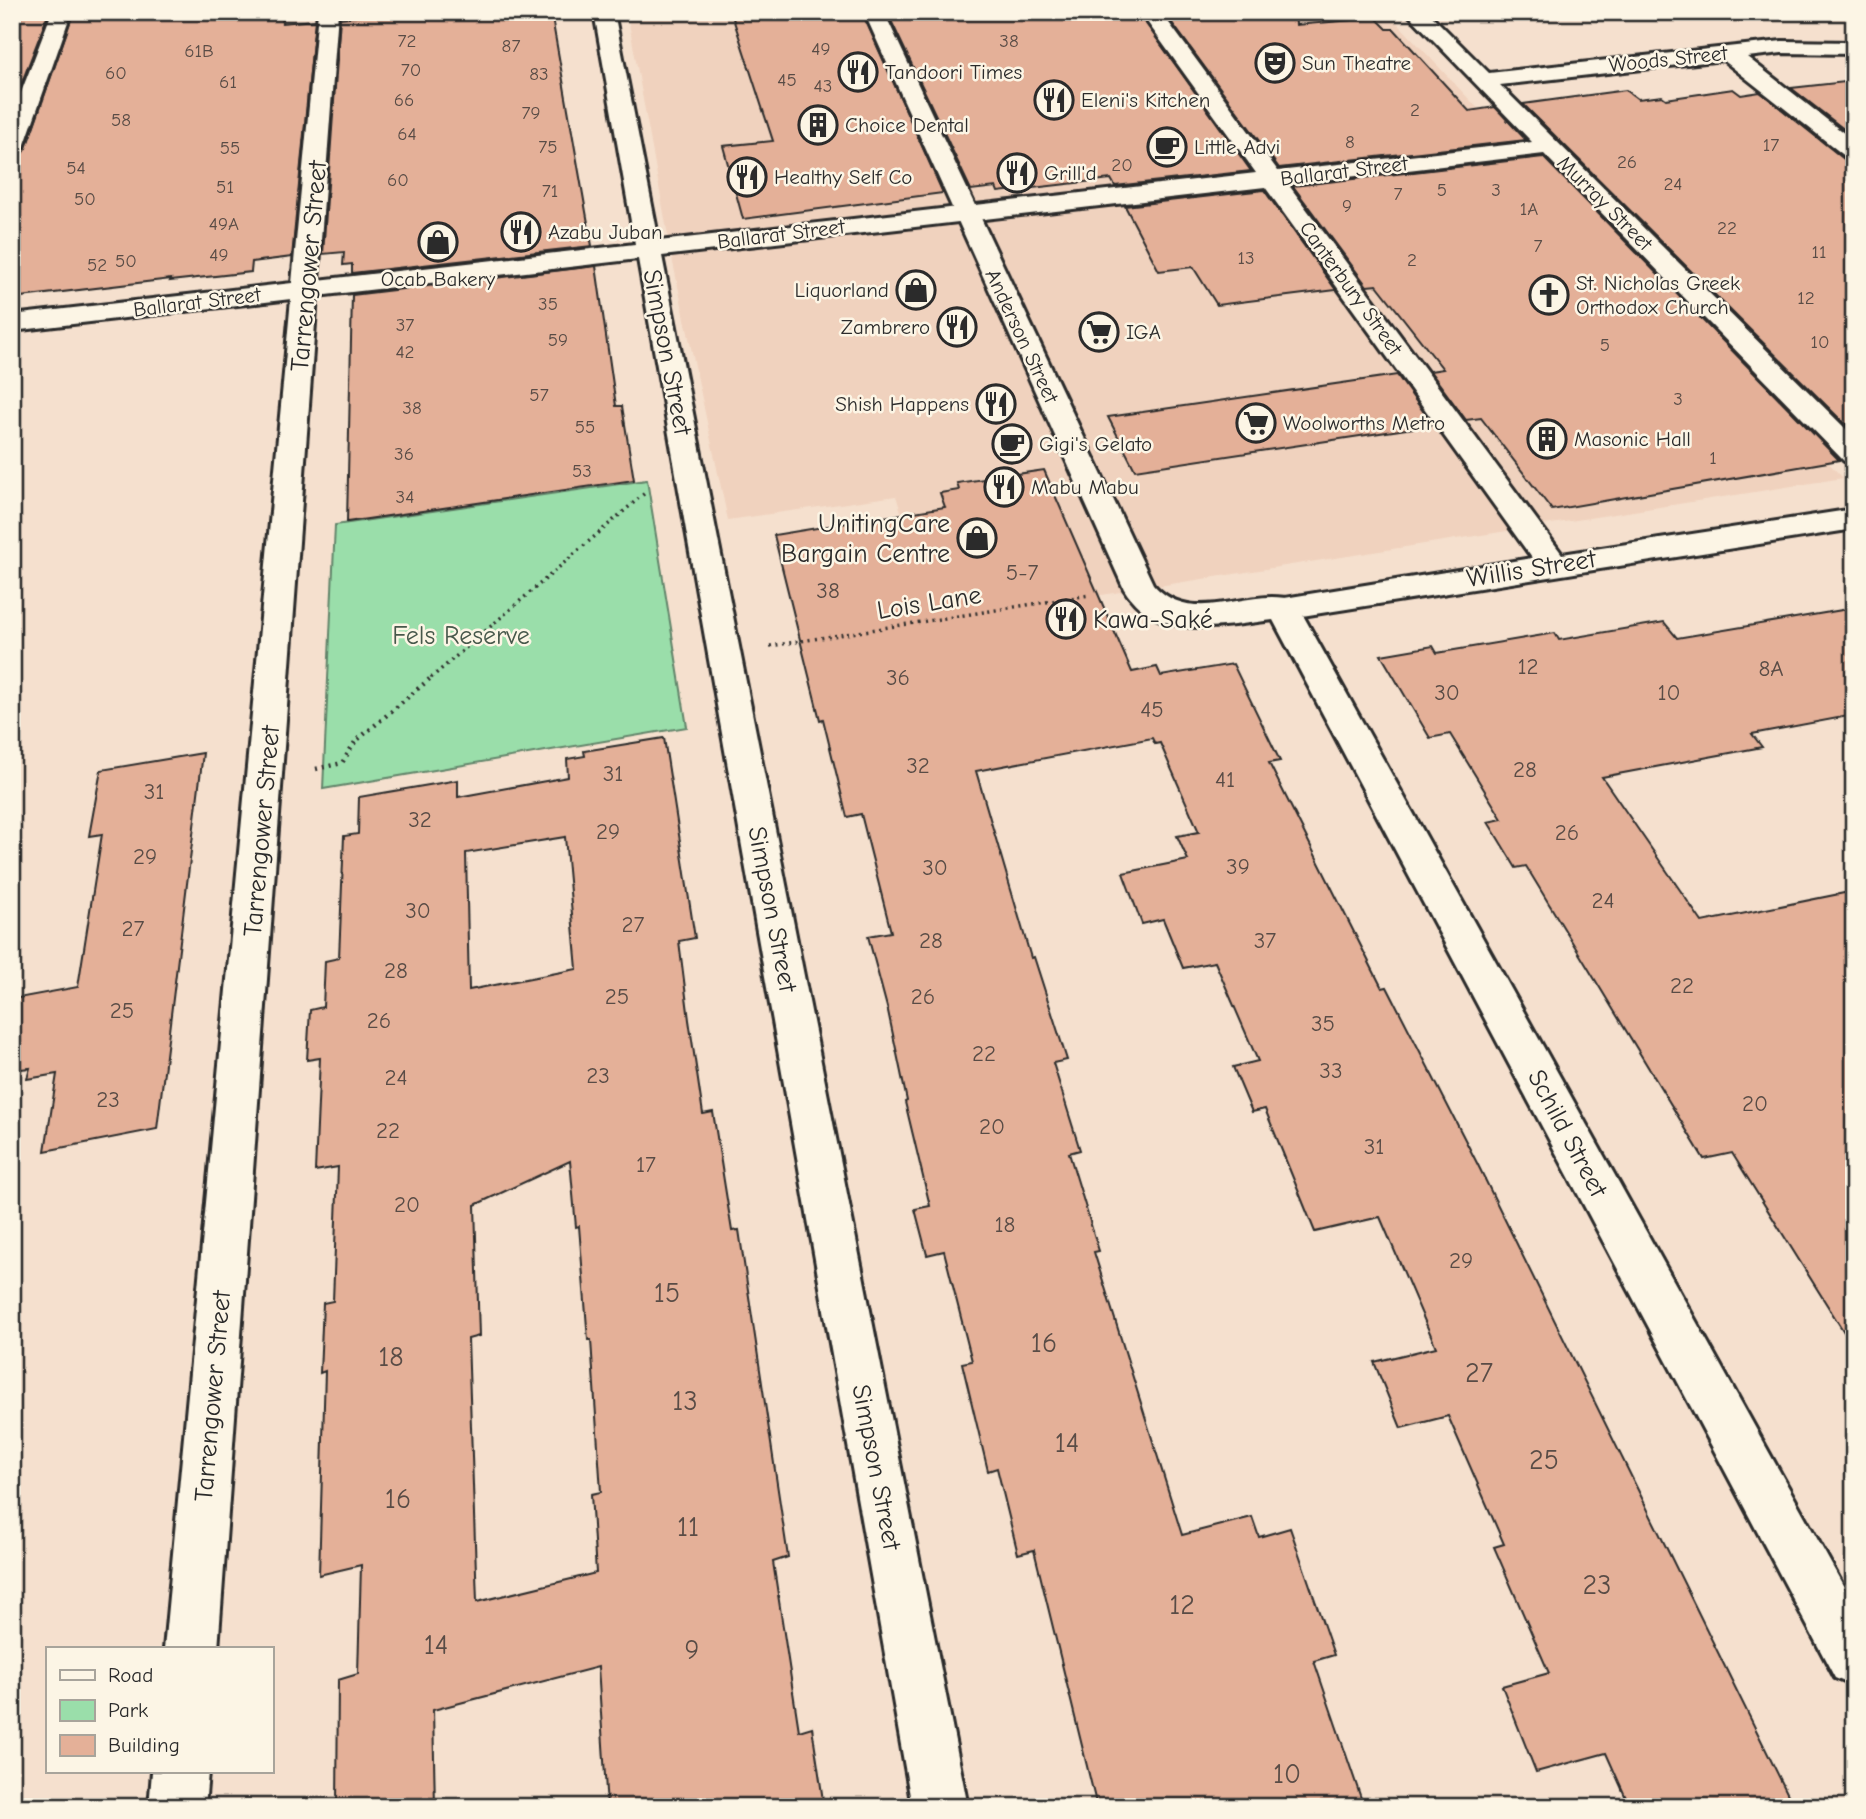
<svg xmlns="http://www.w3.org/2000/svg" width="1866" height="1819" viewBox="0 0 1866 1819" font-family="'Comic Neue',sans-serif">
<rect width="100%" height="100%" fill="#f5e0ce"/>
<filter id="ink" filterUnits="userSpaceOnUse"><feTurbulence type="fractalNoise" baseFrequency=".0143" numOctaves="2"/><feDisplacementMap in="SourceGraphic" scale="14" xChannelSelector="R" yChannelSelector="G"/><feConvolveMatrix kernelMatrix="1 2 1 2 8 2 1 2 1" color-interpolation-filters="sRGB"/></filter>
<g filter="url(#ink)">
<!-- built -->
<polygon fill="#f0d2be" points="627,12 1116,12 1127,27 1254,16 1389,14 1517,150 1539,161 1843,478 936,621 896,496 728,520 673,263"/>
<!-- green -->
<polygon fill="#9adeaa" stroke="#62846a" stroke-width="2" points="647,480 687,727 323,789 335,525"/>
<!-- building -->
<g fill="#e4b098" stroke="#2b2b2b" stroke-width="2" fill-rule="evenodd">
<polygon points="12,12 49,12 12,108"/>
<polygon points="71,12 284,12 282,23 315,20 292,257 252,262 251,272 170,281 171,279 12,298 12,156 21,155 26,148 72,17"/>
<polygon points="408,12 551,12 592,246 352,273 352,264 343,265 344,252 323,254 340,18"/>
<polygon points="731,12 862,12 943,193 743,219 723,146 773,141"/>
<polygon points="887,12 1138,12 1251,171 1115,186 1111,179 998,192 996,187 971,190"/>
<polygon points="1164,12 1295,12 1296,25 1376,18 1387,29 1394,29 1469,111 1495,107 1526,140 1279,168"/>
<polygon points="1854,81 1854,137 1791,88"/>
<polygon points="1733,89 1741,95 1760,92 1844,159 1854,161 1854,433 1523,104 1626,90 1638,99 1662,96 1666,99"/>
<polygon points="1543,157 1839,460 1552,510 1481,418 1466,420 1430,371 1443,369 1377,285 1367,286 1293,186"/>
<polygon points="1264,190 1336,290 1217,305 1193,267 1159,271 1125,206"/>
<polygon points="596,266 616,406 622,406 634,480 347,522 352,295"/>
<polygon points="1397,375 1433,425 1135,470 1108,417"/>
<polygon points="1044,470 1132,672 1157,667 1161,676 1233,664 1280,761 1269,763 1382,988 1387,987 1478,1165 1794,1807 1630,1807 1606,1753 1536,1772 1502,1686 1549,1673 1494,1547 1504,1544 1448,1416 1401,1428 1374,1362 1436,1347 1380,1217 1315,1232 1265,1109 1252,1112 1233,1067 1258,1061 1215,962 1183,968 1163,919 1142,924 1123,873 1188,860 1177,836 1199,832 1160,743 1155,744 1152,738 976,771 1031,958 1034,957 1067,1060 1053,1063 1080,1150 1069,1153 1099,1251 1094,1252 1182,1535 1252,1517 1259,1537 1290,1528 1334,1655 1314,1661 1364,1807 1097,1807 1034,1550 1018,1554 997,1468 988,1471 962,1363 972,1361 944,1251 927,1255 915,1209 930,1206 905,1102 907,1101 888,1011 868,936 891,932 861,814 847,817 823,719 820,720 774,535 945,507 940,493 959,490 957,483"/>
<polygon points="1854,608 1854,715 1752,734 1762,747 1602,777 1702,922 1854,891 1854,1348 1732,1153 1704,1159 1526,866 1516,868 1488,822 1502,819 1450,734 1430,738 1381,655 1433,646 1437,653 1555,633 1559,640 1664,622 1677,638"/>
<path d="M 664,738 L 695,938 L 679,941 L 689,1020 L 703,1114 L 713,1112 L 732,1231 L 739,1230 L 788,1557 L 773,1562 L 799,1731 L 812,1727 L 824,1807 L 607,1807 L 598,1667 L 433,1710 L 435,1807 L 337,1807 L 338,1680 L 358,1674 L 361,1565 L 319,1575 L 325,1371 L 320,1373 L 323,1303 L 333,1301 L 338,1167 L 315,1171 L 320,1058 L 307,1060 L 310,1010 L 323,1007 L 325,961 L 339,958 L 344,836 L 358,834 L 359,797 L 458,780 L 458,797 L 568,777 L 567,759 L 585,756 L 584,751 ZM 565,837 L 577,969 L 469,990 L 466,853 ZM 570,1161 L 576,1227 L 579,1226 L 588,1340 L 591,1340 L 601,1492 L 591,1494 L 596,1573 L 477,1602 L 468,1339 L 479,1336 L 475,1205 Z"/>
<polygon points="203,753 157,1129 45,1151 57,1074 27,1079 30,1068 12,1070 12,1030 18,998 78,987 102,834 89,836 101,770"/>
</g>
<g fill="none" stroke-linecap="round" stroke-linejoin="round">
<!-- street casing -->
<g stroke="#2b2b2b" stroke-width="6">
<g id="street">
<polygon points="52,12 68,12 70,16 24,147 20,152 12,154 12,116"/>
<polygon points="318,12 338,12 318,280 635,244 594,12 614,12 659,241 1256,173 1140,12 1161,12 1278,171 1532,142 1406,12 1428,12 1489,73 1782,41 1854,42 1854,54 1782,53 1747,57 1854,141 1854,159 1846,157 1723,60 1500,85 1854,437 1854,463 1844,461 1544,154 1288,184 1562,554 1854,509 1854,529 1283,619 1272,616 1267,608 1272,600 1532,558 1265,187 662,256 968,1807 912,1807 638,259 317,296 218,1649 164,1649 291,299 12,331 12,315 292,283"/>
<polygon points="152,1772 208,1772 205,1807 149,1807"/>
</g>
</g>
<!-- secondary casing -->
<g stroke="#2b2b2b" stroke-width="6">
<path id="secondary" d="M 864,12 L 884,12 L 1153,584 C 1193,629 1247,586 1294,600 L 1299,608 L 1854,1605 L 1854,1686 L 1835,1678 L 1273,620 C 1222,626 1156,642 1124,589 Z"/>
</g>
<!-- path-far1 -->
<g stroke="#2b2b2b" stroke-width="3.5" stroke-dasharray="2 4.5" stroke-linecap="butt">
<polyline points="770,646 1090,595"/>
<polyline points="431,678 646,492"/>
</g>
<!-- path -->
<polyline stroke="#2b2b2b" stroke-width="4.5" stroke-dasharray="2 5" stroke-linecap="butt" points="316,769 342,763 355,742 433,676"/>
<!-- street -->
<use href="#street" fill="#fcf5e5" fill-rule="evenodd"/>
<!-- secondary -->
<use href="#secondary" fill="#fcf5e5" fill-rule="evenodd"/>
</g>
</g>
<!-- icons -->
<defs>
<g id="theatre-ring" transform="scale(2.0125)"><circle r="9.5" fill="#fcf5e5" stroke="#2b2b2b" stroke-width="1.5"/><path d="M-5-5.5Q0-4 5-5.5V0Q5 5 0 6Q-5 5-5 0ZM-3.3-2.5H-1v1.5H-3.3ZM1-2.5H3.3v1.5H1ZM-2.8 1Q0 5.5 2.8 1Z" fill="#2b2b2b"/></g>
<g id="restaurant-ring" transform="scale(2.0125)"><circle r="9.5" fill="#fcf5e5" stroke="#2b2b2b" stroke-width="1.5"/><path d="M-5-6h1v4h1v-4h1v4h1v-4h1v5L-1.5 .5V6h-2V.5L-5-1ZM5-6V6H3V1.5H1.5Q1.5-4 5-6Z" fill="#2b2b2b"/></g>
<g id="building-ring" transform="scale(2.0125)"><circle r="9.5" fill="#fcf5e5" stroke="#2b2b2b" stroke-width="1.5"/><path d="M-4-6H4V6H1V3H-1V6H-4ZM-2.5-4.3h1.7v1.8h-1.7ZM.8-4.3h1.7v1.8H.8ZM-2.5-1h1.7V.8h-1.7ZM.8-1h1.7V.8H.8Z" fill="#2b2b2b"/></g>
<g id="cafe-ring" transform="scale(2.0125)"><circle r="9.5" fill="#fcf5e5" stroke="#2b2b2b" stroke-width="1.5"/><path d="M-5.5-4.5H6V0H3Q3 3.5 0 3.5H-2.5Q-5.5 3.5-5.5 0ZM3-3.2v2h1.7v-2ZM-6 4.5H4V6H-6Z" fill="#2b2b2b"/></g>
<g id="shop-ring" transform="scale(2.0125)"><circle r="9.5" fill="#fcf5e5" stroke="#2b2b2b" stroke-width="1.5"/><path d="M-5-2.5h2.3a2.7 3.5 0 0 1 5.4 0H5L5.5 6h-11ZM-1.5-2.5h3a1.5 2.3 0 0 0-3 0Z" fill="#2b2b2b"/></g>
<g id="church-ring" transform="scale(2.0125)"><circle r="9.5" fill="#fcf5e5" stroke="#2b2b2b" stroke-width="1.5"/><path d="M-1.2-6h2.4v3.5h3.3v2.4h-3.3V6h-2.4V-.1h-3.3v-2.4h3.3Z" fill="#2b2b2b"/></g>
<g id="supermarket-ring" transform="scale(2.0125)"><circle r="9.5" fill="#fcf5e5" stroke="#2b2b2b" stroke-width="1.5"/><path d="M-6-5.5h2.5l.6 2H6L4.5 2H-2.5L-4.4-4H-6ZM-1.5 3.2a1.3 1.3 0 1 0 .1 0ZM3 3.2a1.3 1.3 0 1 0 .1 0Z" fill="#2b2b2b"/></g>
</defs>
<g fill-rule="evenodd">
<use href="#theatre-ring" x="1275" y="63"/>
<use href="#restaurant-ring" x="858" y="72"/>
<use href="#restaurant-ring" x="1054" y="100"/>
<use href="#building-ring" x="818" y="125"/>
<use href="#cafe-ring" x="1167" y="147"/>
<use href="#restaurant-ring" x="1017" y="173"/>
<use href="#restaurant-ring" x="747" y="177"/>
<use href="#restaurant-ring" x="521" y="232"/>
<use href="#shop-ring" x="438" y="242"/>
<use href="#shop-ring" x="916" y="290"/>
<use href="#church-ring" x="1549" y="295"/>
<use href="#restaurant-ring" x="957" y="327"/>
<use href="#supermarket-ring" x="1099" y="332"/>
<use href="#restaurant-ring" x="996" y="404"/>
<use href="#supermarket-ring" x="1256" y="423"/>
<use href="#building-ring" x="1547" y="439"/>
<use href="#cafe-ring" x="1012" y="444"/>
<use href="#restaurant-ring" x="1004" y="487"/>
<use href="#shop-ring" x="977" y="538"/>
<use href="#restaurant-ring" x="1066" y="619"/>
</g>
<g text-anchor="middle" stroke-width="5" stroke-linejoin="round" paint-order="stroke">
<!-- far-number labels -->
<g font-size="19" fill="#594c46">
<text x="407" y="47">72</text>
<text x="1009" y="47">38</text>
<text x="511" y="52">87</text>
<text x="821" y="55">49</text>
<text x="199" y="57">61B</text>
<text x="411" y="76">70</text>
<text x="116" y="79">60</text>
<text x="539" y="80">83</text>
<text x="787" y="86">45</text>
<text x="228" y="88">61</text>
<text x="823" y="92">43</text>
<text x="404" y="106">66</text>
<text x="1415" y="116">2</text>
<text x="531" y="119">79</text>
<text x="121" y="126">58</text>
<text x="407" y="140">64</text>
<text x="1350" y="148">8</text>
<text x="1771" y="151">17</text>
<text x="548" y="153">75</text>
<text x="230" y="154">55</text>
<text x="1627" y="168">26</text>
<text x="1122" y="171">20</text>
<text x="76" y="174">54</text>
<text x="398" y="186">60</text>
<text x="1673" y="190">24</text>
<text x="225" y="193">51</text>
<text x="1442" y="196">5</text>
<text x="1496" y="196">3</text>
<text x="550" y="197">71</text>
<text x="1398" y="200">7</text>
<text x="85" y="205">50</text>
<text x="1347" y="212">9</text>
<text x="1529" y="215">1A</text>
<text x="224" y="230">49A</text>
<text x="1727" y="234">22</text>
<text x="1538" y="252">7</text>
<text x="1819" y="258">11</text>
<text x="219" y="261">49</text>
<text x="1246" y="264">13</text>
<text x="1412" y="266">2</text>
<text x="126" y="267">50</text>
<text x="97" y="271">52</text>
<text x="1806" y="304">12</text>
<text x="548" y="310">35</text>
<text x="405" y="331">37</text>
<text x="558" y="346">59</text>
<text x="1820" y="348">10</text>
<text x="1605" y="351">5</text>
<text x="405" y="358">42</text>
<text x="539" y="401">57</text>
<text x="1678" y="405">3</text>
<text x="412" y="414">38</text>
<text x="585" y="433">55</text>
<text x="404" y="460">36</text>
<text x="1713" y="464">1</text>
<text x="582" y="477">53</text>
<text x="405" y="503">34</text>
</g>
<!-- far-street labels -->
<g font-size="21" fill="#2b2b2b" stroke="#fcf5e5">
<text transform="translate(1668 59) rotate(-6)" y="7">Woods Street</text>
<text transform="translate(1344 171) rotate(-7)" y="7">Ballarat Street</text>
<text transform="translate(1605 203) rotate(45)" y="7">Murray Street</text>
<text transform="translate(781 234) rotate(-7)" y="7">Ballarat Street</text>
<text transform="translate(1351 288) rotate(54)" y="7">Canterbury Street</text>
<text transform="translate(197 302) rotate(-7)" y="7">Ballarat Street</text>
<text transform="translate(1022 336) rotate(65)" y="7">Anderson Street</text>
</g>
<!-- far-poi labels -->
<g font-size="21" fill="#2b2b2b" stroke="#fcf5e5" text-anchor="start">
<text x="1302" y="70">Sun Theatre</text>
<text x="885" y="79">Tandoori Times</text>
<text x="1081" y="107">Eleni's Kitchen</text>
<text x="845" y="132">Choice Dental</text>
<text x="1194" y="154">Little Advi</text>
<text x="1044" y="180">Grill'd</text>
<text x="774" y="184">Healthy Self Co</text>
<text x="548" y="239">Azabu Juban</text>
<text x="438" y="286" text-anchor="middle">Ocab Bakery</text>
<text x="1576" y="290">St. Nicholas Greek<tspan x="1576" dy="24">Orthodox Church</tspan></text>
<text x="889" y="297" text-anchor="end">Liquorland</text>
<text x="930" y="334" text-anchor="end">Zambrero</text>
<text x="1126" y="339">IGA</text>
<text x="969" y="411" text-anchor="end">Shish Happens</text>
<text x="1283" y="430">Woolworths Metro</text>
<text x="1574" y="446">Masonic Hall</text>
<text x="1039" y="451">Gigi's Gelato</text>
<text x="1031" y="494">Mabu Mabu</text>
</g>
<!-- number labels -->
<g font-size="23" fill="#594c46">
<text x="1022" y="580">5-7</text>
<text x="828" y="598">38</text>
<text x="1528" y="674">12</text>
<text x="1771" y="676">8A</text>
<text x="898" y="685">36</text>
<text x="1447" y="700">30</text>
<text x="1669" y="700">10</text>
<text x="1152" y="717">45</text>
<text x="918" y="773">32</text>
<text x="1525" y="777">28</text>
<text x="613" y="781">31</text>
<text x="1225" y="787">41</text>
<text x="154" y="799">31</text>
<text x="420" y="827">32</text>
<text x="608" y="839">29</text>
<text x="1567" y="840">26</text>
<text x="145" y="864">29</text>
<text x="1238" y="874">39</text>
<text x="935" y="875">30</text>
<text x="1603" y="908">24</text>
<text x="418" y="918">30</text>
<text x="633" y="932">27</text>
<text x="133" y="936">27</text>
<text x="931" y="948">28</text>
<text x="1265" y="948">37</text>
<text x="396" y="978">28</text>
<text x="1682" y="993">22</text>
<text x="617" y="1004">25</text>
<text x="923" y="1004">26</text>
<text x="122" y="1018">25</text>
<text x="379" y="1028">26</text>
<text x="1323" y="1031">35</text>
<text x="984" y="1061">22</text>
<text x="1331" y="1078">33</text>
<text x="598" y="1083">23</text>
<text x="396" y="1085">24</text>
<text x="108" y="1107">23</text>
<text x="1755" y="1111">20</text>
<text x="992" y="1134">20</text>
<text x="388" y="1138">22</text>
<text x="1374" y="1154">31</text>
<text x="646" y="1172">17</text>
<text x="407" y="1212">20</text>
<text x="1005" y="1232">18</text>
<text x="1461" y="1268">29</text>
</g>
<!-- street labels -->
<g font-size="26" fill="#2b2b2b" stroke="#fcf5e5">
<text transform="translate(308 266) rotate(-85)" y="9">Tarrengower Street</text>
<text transform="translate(668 352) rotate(79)" y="9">Simpson Street</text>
<text transform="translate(1531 568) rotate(-9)" y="9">Willis Street</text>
<text transform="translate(929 602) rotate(-9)" y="9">Lois Lane</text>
<text transform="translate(261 831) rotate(-85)" y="9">Tarrengower Street</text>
<text transform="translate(773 909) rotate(79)" y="9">Simpson Street</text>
<text transform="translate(1568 1133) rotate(62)" y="9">Schild Street</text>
<text transform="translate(212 1396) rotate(-85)" y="9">Tarrengower Street</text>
<text transform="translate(877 1467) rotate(79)" y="9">Simpson Street</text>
</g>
<!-- poi labels -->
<g font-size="26" fill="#2b2b2b" stroke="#fcf5e5" text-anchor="end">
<text x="950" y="532">UnitingCare<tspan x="950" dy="30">Bargain Centre</tspan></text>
<text x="1093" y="628" text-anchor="start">Kawa-Saké</text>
</g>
<!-- park labels -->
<g font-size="26" fill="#47584b" stroke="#fcf5e5">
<text x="461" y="644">Fels Reserve</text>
</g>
<!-- near-number labels -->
<g font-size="28" fill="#594c46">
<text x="667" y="1302">15</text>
<text x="1044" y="1352">16</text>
<text x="391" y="1366">18</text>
<text x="1479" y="1382">27</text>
<text x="685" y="1410">13</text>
<text x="1067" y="1452">14</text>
<text x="1544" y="1469">25</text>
<text x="398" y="1508">16</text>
<text x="688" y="1536">11</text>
<text x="1597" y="1594">23</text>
<text x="1182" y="1614">12</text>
<text x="436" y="1654">14</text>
<text x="692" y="1659">9</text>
<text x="1287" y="1783">10</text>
</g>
</g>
<!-- margin -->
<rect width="1866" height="1819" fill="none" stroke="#fcf5e5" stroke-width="42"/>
<rect x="21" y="21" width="1824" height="1777" fill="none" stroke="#2b2b2b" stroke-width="2.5" filter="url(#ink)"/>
<!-- legend -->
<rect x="46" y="1647" width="228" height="126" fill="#fcf5e5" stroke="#a8a49b" stroke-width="2"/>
<rect x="60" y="1670" width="35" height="10" fill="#fcf5e5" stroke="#a8a49b" stroke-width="2"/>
<text x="108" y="1682" font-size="21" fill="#2b2b2b">Road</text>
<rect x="60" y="1700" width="35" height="21" fill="#9adeaa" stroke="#a8a49b" stroke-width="2"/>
<text x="108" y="1717" font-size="21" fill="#2b2b2b">Park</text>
<rect x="60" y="1735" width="35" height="21" fill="#e4b098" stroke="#a8a49b" stroke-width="2"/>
<text x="108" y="1752" font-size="21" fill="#2b2b2b">Building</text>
</svg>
